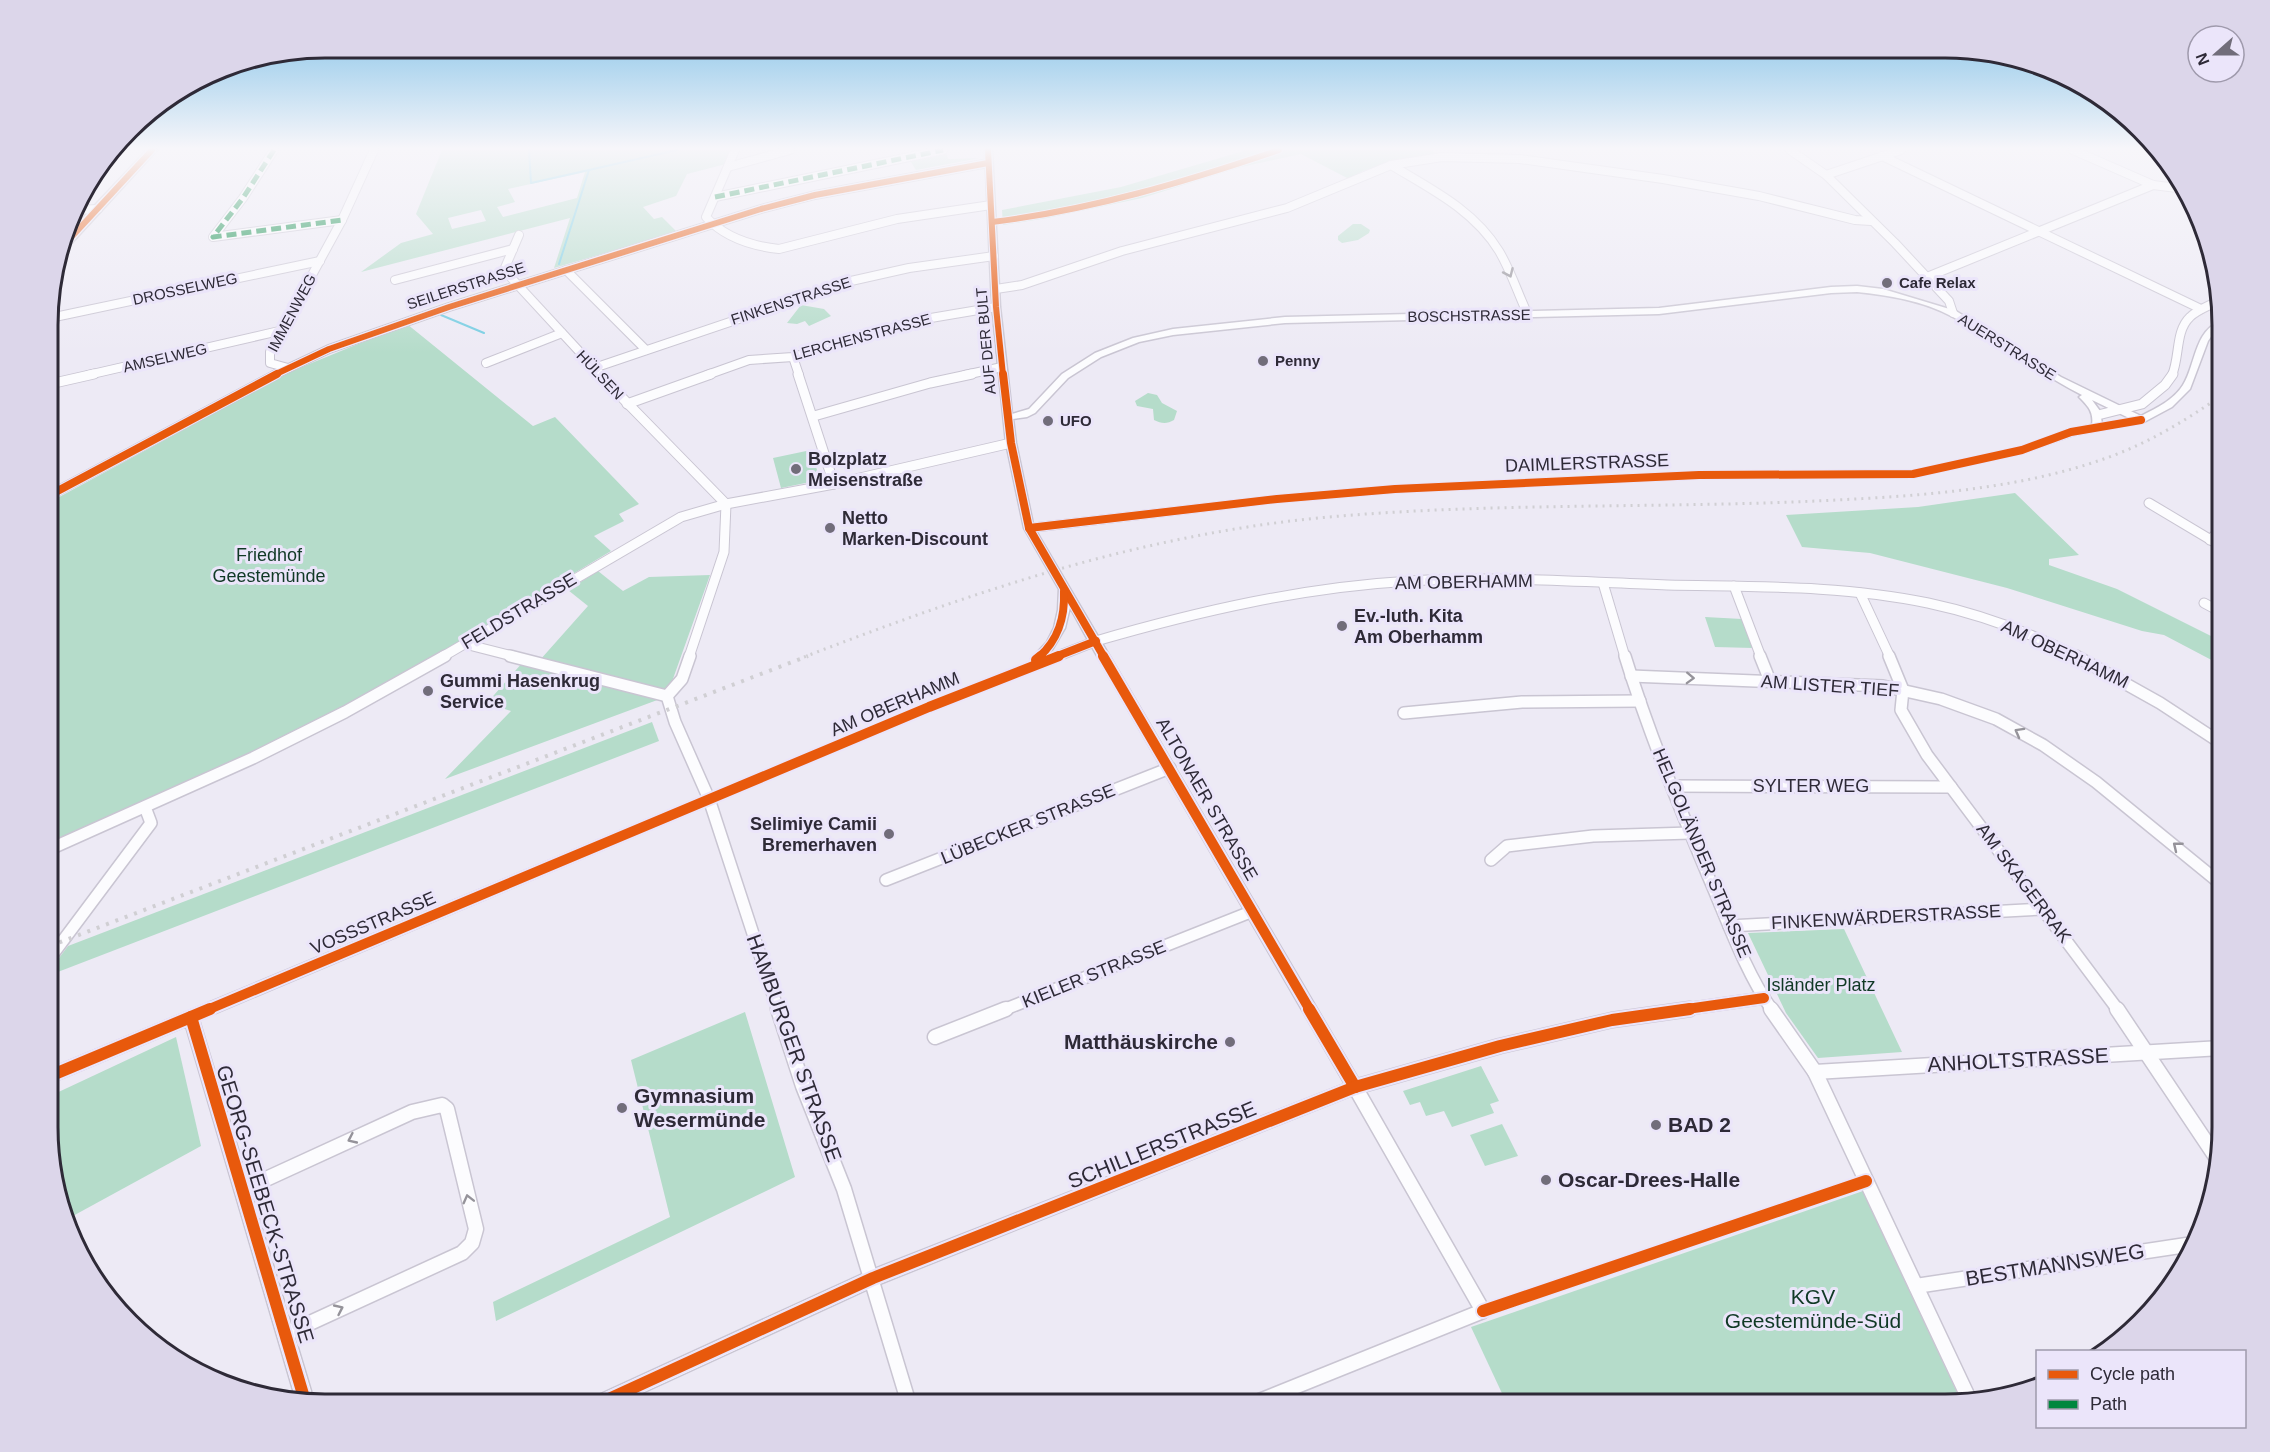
<svg xmlns="http://www.w3.org/2000/svg" width="2270" height="1452" viewBox="0 0 2270 1452" font-family="Helvetica,sans-serif">
<rect width="100%" height="100%" fill="#edeaf5"/>
<!-- green -->
<g fill="#b5dcca" fill-rule="evenodd">
<path d="M 442,150 L 732,150 L 726,164 L 687,174 L 676,196 L 643,207 L 654,219 L 662,217 L 677,232 L 554,268 L 570,218 L 361,272 L 401,243 L 433,234 L 416,214 ZM 585,172 L 577,198 L 503,217 L 497,207 L 515,202 L 508,189 ZM 481,210 L 486,221 L 452,229 L 448,218 Z"/>
<polygon points="1247,150 1431,150 1435,153 1382,165 1363,171 1349,179 1301,154 1241,167 1142,198 1047,218 1003,225 1002,210 1121,187"/>
<polygon points="946,152 948,159 980,158 916,170 909,159"/>
<polygon points="1353,224 1361,224 1370,230 1369,233 1358,240 1342,243 1338,240 1338,236"/>
<polygon points="801,305 824,309 831,316 809,326 805,321 797,324 787,323"/>
<path d="M 407,324 L 533,426 L 555,417 L 639,504 L 619,514 L 624,521 L 594,536 L 611,551 C 494,621 378,695 254,754 C 187,785 118,814 50,845 L 50,502 L 292,371 Z"/>
<path d="M 1148,393 L 1157,395 L 1162,403 L 1177,411 L 1174,420 C 1167,424 1162,424 1154,420 L 1153,409 L 1137,406 L 1135,401 Z"/>
<polygon points="811,450 820,480 781,488 773,458"/>
<polygon points="2015,493 2079,555 2049,559 2049,565 2117,589 2221,641 2221,665 2164,635 2142,631 2007,588 1870,553 1802,547 1786,515 1918,507"/>
<polygon points="598,571 623,591 649,577 710,575 669,690 540,660 588,606 568,590"/>
<polygon points="1705,617 1742,619 1753,648 1715,647"/>
<polygon points="523,662 660,699 445,779 511,711 487,703"/>
<polygon points="652,722 659,741 50,975 50,970 68,946"/>
<polygon points="1844,929 1902,1052 1818,1058 1786,1013 1748,933"/>
<polygon points="745,1012 795,1177 496,1321 493,1302 670,1217 631,1060"/>
<polygon points="176,1037 201,1146 71,1217 50,1162 50,1096"/>
<polygon points="1481,1066 1499,1101 1490,1104 1494,1113 1452,1127 1444,1111 1426,1116 1420,1102 1410,1105 1403,1091"/>
<polygon points="1502,1124 1518,1156 1485,1166 1470,1135"/>
<polygon points="1863,1191 1962,1403 1507,1404 1471,1327"/>
</g>
<g fill="none" stroke-linecap="round" stroke-linejoin="round">
<!-- stream -->
<g stroke="#75cde2" stroke-width="2">
<polyline points="529,150 531,183 589,170 559,264"/>
<polyline points="589,170 677,150"/>
<polyline points="441,315 484,333"/>
</g>
<!-- minor-far3 casing -->
<g stroke="#c9c5d2" stroke-width="10">
<g id="minor-far3">
<polyline points="274,150 243,198 213,237 342,220"/>
<path d="M 735,150 L 706,217 C 725,238 752,246 779,249 L 897,219 L 991,205"/>
<polyline points="1790,150 1826,175 1895,243 1949,301 1953,313"/>
<polyline points="2073,150 2153,185 2185,189"/>
<polyline points="1882,156 2201,309"/>
<path d="M 1391,165 C 1431,189 1474,210 1499,251 C 1511,271 1518,294 1528,315"/>
<polyline points="728,167 790,150"/>
<polyline points="1826,175 1901,150"/>
<polyline points="715,197 943,150"/>
<polyline points="75,210 98,209"/>
<polyline points="519,235 504,270 601,375"/>
<polyline points="566,270 646,350"/>
<polyline points="1927,277 2153,185"/>
<polyline points="395,280 513,249"/>
<polyline points="996,289 1022,285 1122,251 1287,208 1391,165 1442,157 1520,159 1663,179 1759,196 1855,220 1871,221"/>
<polyline points="50,318 320,261"/>
<polyline points="793,357 799,375"/>
<polyline points="486,363 562,333"/>
<polyline points="288,368 270,363 270,352 342,220 374,150"/>
<polyline points="594,368 851,281 909,268 994,256"/>
<polyline points="88,375 279,331"/>
<polyline points="274,375 329,349 449,307 761,209 815,195 988,163"/>
<polyline points="707,375 749,360 793,357 919,320 996,307"/>
<polyline points="965,375 1002,367"/>
<path d="M 2172,375 C 2180,357 2175,331 2190,317 C 2198,309 2210,306 2219,300"/>
</g>
</g>
<!-- minor-far2 casing -->
<g stroke="#c9c5d2" stroke-width="11">
<g id="minor-far2">
<polyline points="599,374 726,504"/>
<polyline points="798,374 834,484"/>
<polyline points="50,384 94,374"/>
<polyline points="627,404 711,374"/>
<polyline points="2098,415 2142,404 2165,385 2173,374"/>
<polyline points="814,416 930,383 972,374"/>
<polyline points="50,495 277,374"/>
<polyline points="2149,503 2221,546"/>
<polyline points="2210,540 2221,529"/>
<polyline points="1603,583 1625,657"/>
<polyline points="1734,586 1761,657"/>
<polyline points="1860,593 1890,657"/>
<polyline points="2204,603 2221,612"/>
<path d="M 1096,641 C 1199,611 1304,587 1411,581 C 1496,576 1582,582 1667,585 C 1754,587 1842,585 1928,603 C 1980,614 2031,633 2079,657"/>
<polyline points="465,644 516,657"/>
<polyline points="442,657 681,517 726,504 834,484 1011,443"/>
<polyline points="689,657 724,552 726,504"/>
</g>
</g>
<!-- minor-far1 casing -->
<g stroke="#c9c5d2" stroke-width="14">
<g id="minor-far1">
<polyline points="510,656 667,696"/>
<path d="M 1625,656 C 1648,731 1679,806 1709,878 C 1728,922 1745,971 1772,1010"/>
<polyline points="1760,656 1770,681"/>
<polyline points="1889,656 1903,690 1901,710 1927,755 2118,1010"/>
<polyline points="2076,656 2160,703 2221,743"/>
<polyline points="1631,676 1883,686 1941,699 1996,719 2043,745 2096,782 2221,884"/>
<polyline points="667,696 675,722 709,799 778,1010"/>
<polyline points="667,696 682,679 690,656"/>
<polyline points="1404,713 1522,702 1640,701"/>
<polyline points="1672,786 1951,787"/>
<polyline points="50,849 253,758 345,712 445,656"/>
<polyline points="1491,860 1507,846 1593,836 1690,833"/>
<polyline points="886,880 1170,768"/>
<polyline points="1729,926 2043,909"/>
<polyline points="50,958 151,823 145,807"/>
<polyline points="1003,1010 1253,911"/>
<polyline points="1680,1010 1764,998"/>
</g>
</g>
<!-- minor casing -->
<g stroke="#c9c5d2" stroke-width="17">
<g id="minor">
<polyline points="778,1009 803,1086 844,1189 909,1404"/>
<polyline points="1771,1009 1815,1072 1970,1401"/>
<polyline points="2117,1009 2218,1160"/>
<polyline points="935,1037 1006,1009"/>
<polyline points="1815,1072 2221,1048"/>
<polyline points="242,1190 412,1112 442,1105 447,1109 476,1229 472,1243 462,1253 286,1334"/>
<polyline points="1916,1286 2193,1244"/>
<polyline points="1252,1404 1483,1311 1355,1087 1500,1046 1612,1020 1690,1009"/>
</g>
</g>
<!-- tertiary casing -->
<g stroke="#c9c5d2" stroke-width="3">
<path id="tertiary" d="M 985,150 L 992,150 L 1000,307 L 1012,414 L 1029,409 L 1062,374 L 1095,353 L 1133,338 L 1173,329 L 1285,317 L 1659,308 L 1831,287 L 1857,286 L 1883,289 L 1956,311 L 2061,377 L 2141,416 C 2156,408 2174,400 2183,385 C 2196,364 2194,331 2221,321 L 2221,327 L 2215,331 L 2208,341 L 2190,389 L 2172,407 L 2144,422 L 2073,435 L 2025,452 L 1913,477 L 1699,478 L 1395,492 L 1277,502 L 1036,531 L 1360,1082 L 1362,1087 L 1360,1092 L 877,1285 L 618,1404 L 589,1404 L 592,1398 L 867,1272 L 1345,1084 L 1092,647 L 933,710 L 199,1020 L 314,1401 L 296,1400 L 186,1026 L 50,1083 L 50,1069 L 925,704 L 1033,661 L 1031,659 L 1047,642 L 1054,628 L 1058,610 L 1059,589 L 1024,528 L 1006,443 L 992,307 ZM 1857,292 C 1888,295 1923,301 1951,316 C 1996,339 2036,372 2082,395 L 2079,397 C 2088,406 2094,412 2092,425 L 2068,430 L 2019,448 L 1913,471 L 1699,472 L 1395,486 L 1277,496 L 1033,524 L 1016,443 L 1013,419 L 1027,417 L 1035,413 L 1068,378 L 1101,357 L 1139,342 L 1173,335 L 1285,323 L 1659,314 L 1831,293 ZM 2092,400 L 2131,419 L 2102,424 L 2100,411 ZM 1070,607 L 1088,640 L 1049,655 L 1065,628 Z"/>
</g>
<!-- secondary casing -->
<g stroke="#c9c5d2" stroke-width="3">
<polygon id="secondary" points="147,150 157,150 68,247 63,248 66,236"/>
</g>
<!-- minor-far3 -->
<use href="#minor-far3" stroke="#fcfcfe" stroke-width="8"/>
<!-- minor-far2 -->
<use href="#minor-far2" stroke="#fcfcfe" stroke-width="9"/>
<!-- minor-far1 -->
<use href="#minor-far1" stroke="#fcfcfe" stroke-width="11"/>
<!-- minor -->
<use href="#minor" stroke="#fcfcfe" stroke-width="14"/>
<!-- tertiary -->
<use href="#tertiary" fill="#fcfcfe" fill-rule="evenodd"/>
<!-- secondary -->
<use href="#secondary" fill="#fcfcfe" fill-rule="evenodd"/>
<!-- rail-far1 -->
<path stroke="#d0cfd3" stroke-width="3" stroke-dasharray="2 5" stroke-linecap="butt" d="M 804,657 C 973,592 1137,536 1318,518 C 1476,503 1636,508 1794,502 C 1900,497 2012,493 2112,456 C 2152,441 2186,420 2221,396"/>
<!-- rail -->
<polyline stroke="#d0cfd3" stroke-width="4" stroke-dasharray="3 7" stroke-linecap="butt" points="50,946 808,656"/>
<!-- quiet -->
<g stroke="#00873e" stroke-width="5" stroke-dasharray="10 5" stroke-linecap="butt">
<polyline points="274,150 243,198 213,237 342,220"/>
<polyline points="715,197 943,150"/>
</g>
<!-- cycleway-far3 casing -->
<g stroke="#ebe5fa" stroke-width="8">
<g id="cycleway-far3">
<polyline points="988,150 996,307 1003,375"/>
<path d="M 992,222 C 1091,210 1185,182 1279,150"/>
<polyline points="64,245 152,150"/>
<polyline points="274,375 329,349 449,307 761,209 815,195 988,163"/>
</g>
</g>
<!-- cycleway-far2 casing -->
<g stroke="#ebe5fa" stroke-width="10">
<g id="cycleway-far2">
<polyline points="1003,374 1011,443 1029,528 1104,657"/>
<polyline points="50,495 277,374"/>
<polyline points="1029,528 1277,499 1395,489 1699,475 1913,474 2022,450 2071,432 2141,420"/>
<path d="M 1039,657 C 1059,639 1065,617 1064,591"/>
<polyline points="1055,657 1096,641"/>
</g>
</g>
<!-- cycleway-far1 casing -->
<g stroke="#ebe5fa" stroke-width="14">
<g id="cycleway-far1">
<polyline points="1103,656 1310,1010"/>
<polyline points="1036,660 1041,656"/>
<polyline points="207,1010 929,707 1059,656"/>
<polyline points="1680,1010 1764,998"/>
</g>
</g>
<!-- cycleway casing -->
<g stroke="#ebe5fa" stroke-width="16">
<g id="cycleway">
<polyline points="1309,1009 1355,1087"/>
<polyline points="191,1017 305,1401"/>
<polyline points="50,1076 210,1009"/>
<polyline points="1483,1311 1866,1181"/>
<polyline points="598,1404 873,1278 1355,1087 1500,1046 1612,1020 1690,1009"/>
</g>
</g>
<!-- cycleway-far3 -->
<use href="#cycleway-far3" stroke="#e8590c" stroke-width="6"/>
<!-- cycleway-far2 -->
<use href="#cycleway-far2" stroke="#e8590c" stroke-width="8"/>
<!-- cycleway-far1 -->
<use href="#cycleway-far1" stroke="#e8590c" stroke-width="10"/>
<!-- cycleway -->
<use href="#cycleway" stroke="#e8590c" stroke-width="12"/>
</g>
<!-- one-way arrows -->
<defs><path id="oneway-chevron" d="M-2-3.5L2.5 0L-2 3.5" fill="none" stroke-width="1.6" stroke-linecap="round" stroke-linejoin="round" transform="scale(1.5)"/></defs>
<g stroke="#95939a">
<use href="#oneway-chevron" transform="translate(1509 273) rotate(66)"/>
<use href="#oneway-chevron" transform="translate(1690 678) rotate(2)"/>
<use href="#oneway-chevron" transform="translate(2019 732) rotate(-151)"/>
<use href="#oneway-chevron" transform="translate(2177 846) rotate(-141)"/>
<use href="#oneway-chevron" transform="translate(352 1139) rotate(155)"/>
<use href="#oneway-chevron" transform="translate(468 1199) rotate(-104)"/>
<use href="#oneway-chevron" transform="translate(339 1309) rotate(-25)"/>
</g>
<!-- sky -->
<linearGradient id="sky" x2="0" y2="1"><stop stop-color="#7abee6"/><stop offset="0.42" stop-color="#f7f6fa"/><stop offset="1" stop-color="#f7f6fa" stop-opacity="0"/></linearGradient>
<rect width="2270" height="353" fill="url(#sky)"/>
<!-- markers -->
<g fill="#716d7a" stroke="#ebe5fa" stroke-width="2">
<circle cx="1887" cy="283" r="6"/>
<circle cx="1263" cy="361" r="6"/>
<circle cx="1048" cy="421" r="6"/>
<circle cx="796" cy="469" r="6"/>
<circle cx="830" cy="528" r="6"/>
<circle cx="1342" cy="626" r="6"/>
<circle cx="428" cy="691" r="6"/>
<circle cx="889" cy="834" r="6"/>
<circle cx="1230" cy="1042" r="6"/>
<circle cx="622" cy="1108" r="6"/>
<circle cx="1656" cy="1125" r="6"/>
<circle cx="1546" cy="1180" r="6"/>
</g>
<g text-anchor="middle" stroke-width="6" stroke-linejoin="round" paint-order="stroke">
<!-- far-poi labels -->
<g font-size="15" font-weight="bold" fill="#2e2a37" stroke="#ebe5fa" text-anchor="start">
<text x="1899" y="288">Cafe Relax</text>
<text x="1275" y="366">Penny</text>
<text x="1060" y="426">UFO</text>
</g>
<!-- far-street labels -->
<g font-size="15" fill="#2e2a37" stroke="#ebe5fa">
<text transform="translate(466 286) rotate(-18)" y="5">SEILERSTRASSE</text>
<text transform="translate(185 289) rotate(-12)" y="5">DROSSELWEG</text>
<text transform="translate(791 301) rotate(-18)" y="5">FINKENSTRASSE</text>
<text transform="translate(292 313) rotate(-62)" y="5">IMMENWEG</text>
<text transform="translate(1469 316) rotate(-1)" y="5">BOSCHSTRASSE</text>
<text transform="translate(862 337) rotate(-15)" y="5">LERCHENSTRASSE</text>
<text transform="translate(986 341) rotate(-95)" y="5">AUF DER BULT</text>
<text transform="translate(2007 347) rotate(32)" y="5">AUERSTRASSE</text>
<text transform="translate(165 358) rotate(-13)" y="5">AMSELWEG</text>
<text transform="translate(600 375) rotate(47)" y="5">HÜLSEN</text>
</g>
<!-- poi labels -->
<g font-size="18" font-weight="bold" fill="#2e2a37" stroke="#ebe5fa" text-anchor="start">
<text x="808" y="465">Bolzplatz<tspan x="808" dy="21">Meisenstraße</tspan></text>
<text x="842" y="524">Netto<tspan x="842" dy="21">Marken-Discount</tspan></text>
<text x="1354" y="622">Ev.-luth. Kita<tspan x="1354" dy="21">Am Oberhamm</tspan></text>
<text x="440" y="687">Gummi Hasenkrug<tspan x="440" dy="21">Service</tspan></text>
<text x="877" y="830" text-anchor="end">Selimiye Camii<tspan x="877" dy="21">Bremerhaven</tspan></text>
</g>
<!-- street labels -->
<g font-size="18" fill="#2e2a37" stroke="#ebe5fa">
<text transform="translate(1587 463) rotate(-2)" y="6">DAIMLERSTRASSE</text>
<text transform="translate(1464 582) rotate(-1)" y="6">AM OBERHAMM</text>
<text transform="translate(519 611) rotate(-31)" y="6">FELDSTRASSE</text>
<text transform="translate(2065 654) rotate(25)" y="6">AM OBERHAMM</text>
<text transform="translate(1830 686) rotate(4)" y="6">AM LISTER TIEF</text>
<text transform="translate(895 704) rotate(-23)" y="6">AM OBERHAMM</text>
<text x="1811" y="792">SYLTER WEG</text>
<text transform="translate(1207 799) rotate(60)" y="6">ALTONAER STRASSE</text>
<text transform="translate(1028 824) rotate(-22)" y="6">LÜBECKER STRASSE</text>
<text transform="translate(1702 853) rotate(67)" y="6">HELGOLÄNDER STRASSE</text>
<text transform="translate(2024 883) rotate(53)" y="6">AM SKAGERRAK</text>
<text transform="translate(1886 917) rotate(-3)" y="6">FINKENWÄRDERSTRASSE</text>
<text transform="translate(373 923) rotate(-23)" y="6">VOSSSTRASSE</text>
<text transform="translate(1094 974) rotate(-22)" y="6">KIELER STRASSE</text>
</g>
<!-- park labels -->
<g font-size="18" fill="#103925" stroke="#ebe5fa">
<text x="269" y="561">Friedhof<tspan x="269" dy="21">Geestemünde</tspan></text>
<text x="1821" y="991">Isländer Platz</text>
</g>
<!-- near-poi labels -->
<g font-size="21" font-weight="bold" fill="#2e2a37" stroke="#ebe5fa" text-anchor="start">
<text x="1218" y="1049" text-anchor="end">Matthäuskirche</text>
<text x="634" y="1103">Gymnasium<tspan x="634" dy="24">Wesermünde</tspan></text>
<text x="1668" y="1132">BAD 2</text>
<text x="1558" y="1187">Oscar-Drees-Halle</text>
</g>
<!-- near-street labels -->
<g font-size="21" fill="#2e2a37" stroke="#ebe5fa">
<text transform="translate(794 1048) rotate(70)" y="7">HAMBURGER STRASSE</text>
<text transform="translate(2018 1060) rotate(-3)" y="7">ANHOLTSTRASSE</text>
<text transform="translate(1162 1145) rotate(-22)" y="7">SCHILLERSTRASSE</text>
<text transform="translate(265 1204) rotate(73)" y="7">GEORG-SEEBECK-STRASSE</text>
<text transform="translate(2055 1265) rotate(-9)" y="7">BESTMANNSWEG</text>
</g>
<!-- near-park labels -->
<g font-size="21" fill="#103925" stroke="#ebe5fa">
<text x="1813" y="1304">KGV<tspan x="1813" dy="24">Geestemünde-Süd</tspan></text>
</g>
</g>
<!-- crop -->
<path d="M0 0H2270V1452H0ZM325 58H1945A267 267 0 0 1 2212 325V1127A267 267 0 0 1 1945 1394H325A267 267 0 0 1 58 1127V325A267 267 0 0 1 325 58Z" fill="#dcd6ea" fill-rule="evenodd"/>
<path fill="none" stroke="#2e2a37" stroke-width="3" d="M325 58H1945A267 267 0 0 1 2212 325V1127A267 267 0 0 1 1945 1394H325A267 267 0 0 1 58 1127V325A267 267 0 0 1 325 58Z"/>
<!-- legend -->
<rect x="2036" y="1350" width="210" height="78" fill="#ebe5fa" stroke="#9f9aac" stroke-width="1.5"/>
<rect x="2048" y="1370" width="30" height="9" fill="#e8590c" stroke="#9f9aac" stroke-width="1.5"/>
<text x="2090" y="1380" font-size="18" fill="#2e2a37">Cycle path</text>
<rect x="2048" y="1400" width="30" height="9" fill="#00873e" stroke="#9f9aac" stroke-width="1.5"/>
<text x="2090" y="1410" font-size="18" fill="#2e2a37">Path</text>
<!-- north arrow -->
<g transform="translate(2216 54) rotate(249)"><circle r="28" fill="#ebe5fa" stroke="#9f9aac" stroke-width="1.5"/>
<path d="M0-4.5L10 22L0 15L-10 22Z" fill="#716d7a"/>
<text y="-9" font-size="16" font-weight="bold" text-anchor="middle" fill="#2e2a37">N</text>
</g>
</svg>
